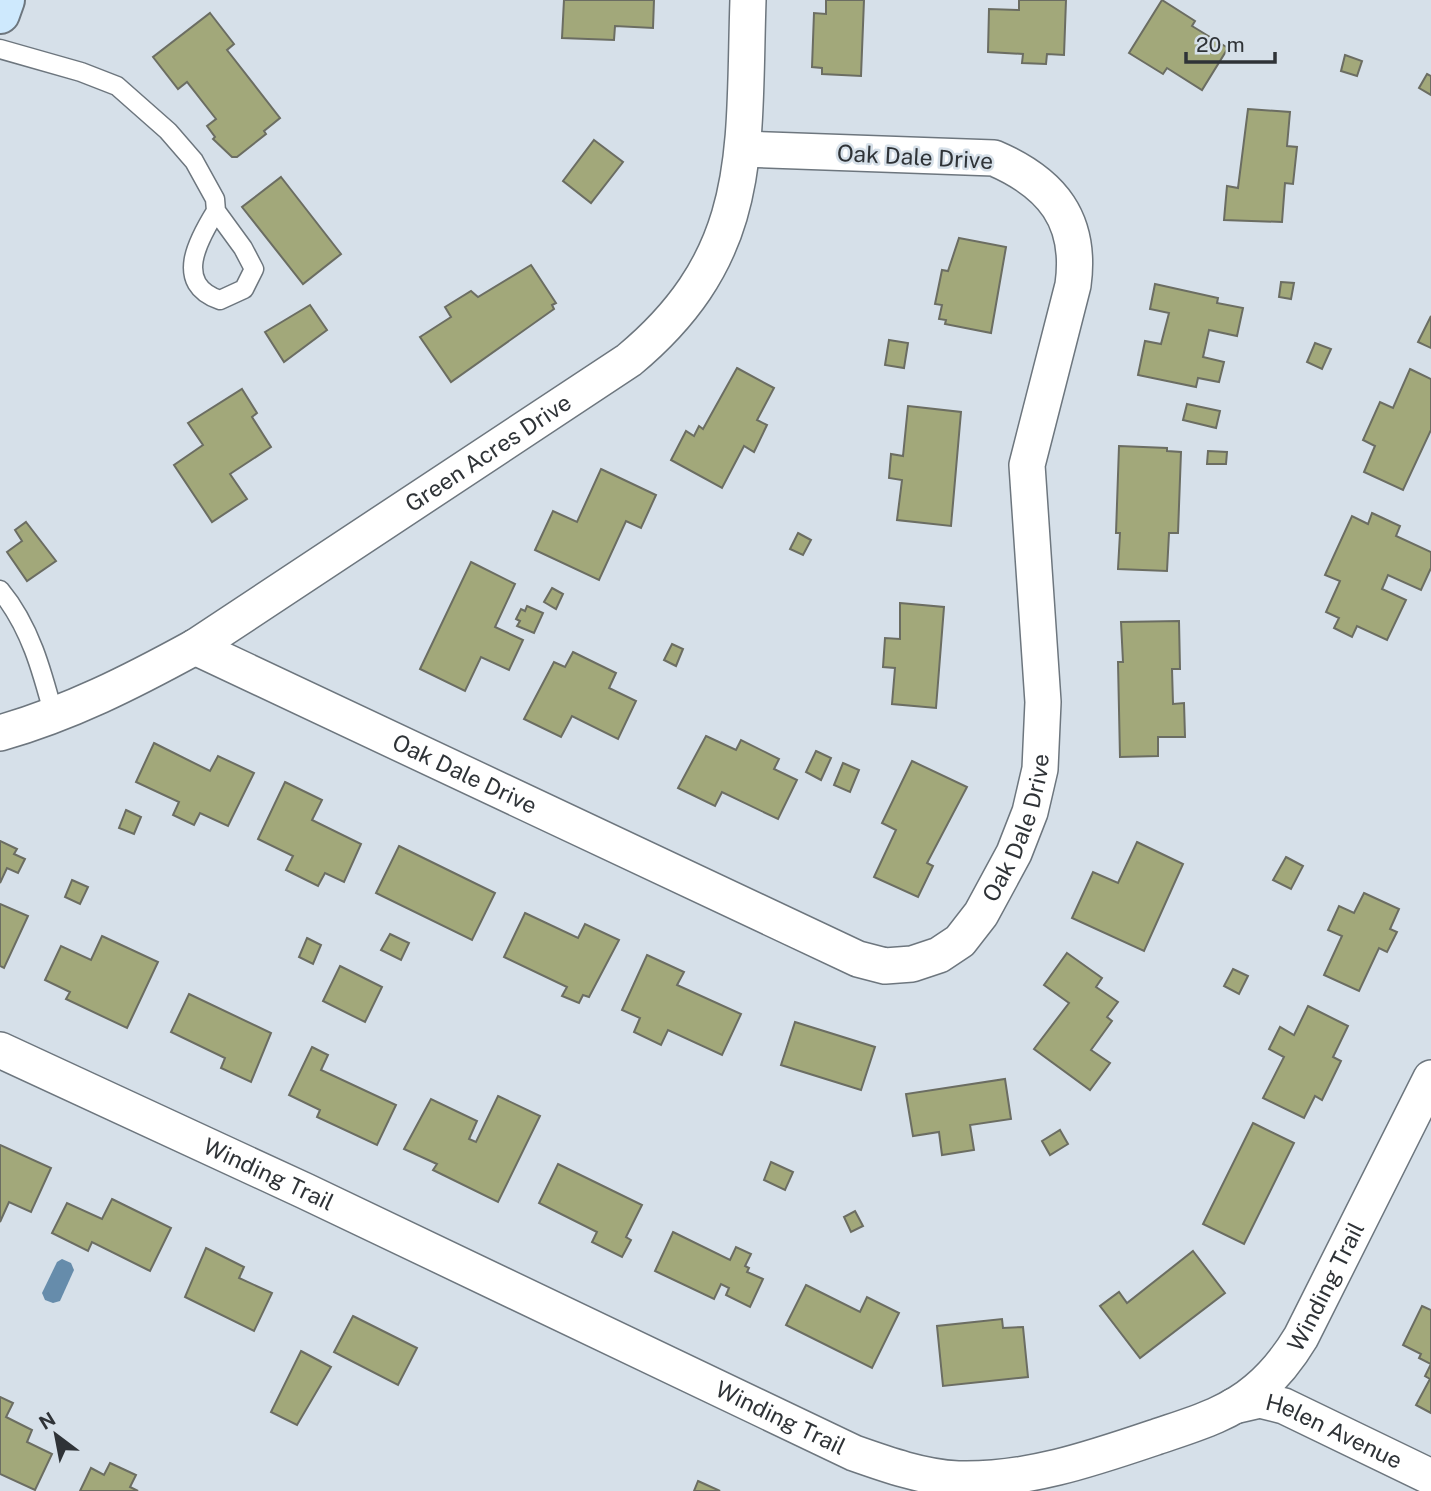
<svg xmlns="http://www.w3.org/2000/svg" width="1431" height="1491" viewBox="0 0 1431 1491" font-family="'Public Sans',sans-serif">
<rect width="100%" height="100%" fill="#d6e0e9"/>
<!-- water -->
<polygon fill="#668cab" points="62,1259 71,1263 74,1270 60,1301 53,1303 45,1300 42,1293 57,1262"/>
<!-- building -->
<g fill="#a2a87a" stroke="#6b6d62" stroke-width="2">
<polygon points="564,0 654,0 653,28 615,26 614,40 562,38"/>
<polygon points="826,0 864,0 861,76 822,74 822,68 812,67 814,13 826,14"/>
<polygon points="1019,0 1066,0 1064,55 1047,54 1046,64 1022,63 1023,54 988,52 989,9 1019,10"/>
<polygon points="1162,0 1195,21 1192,26 1228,48 1202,90 1167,68 1163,74 1129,53"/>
<polygon points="210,13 234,44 227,50 280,118 264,131 266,134 237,157 232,157 213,139 215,137 207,126 216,119 187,82 178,89 153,57"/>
<polygon points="1345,55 1362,61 1357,76 1341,71"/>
<polygon points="1427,74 1431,76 1431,95 1419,88"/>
<polygon points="1248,109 1290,112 1287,146 1297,147 1293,184 1285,183 1282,222 1224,220 1227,186 1238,188"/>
<polygon points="594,140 623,162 591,203 563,181"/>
<polygon points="281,177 341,254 303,284 242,207"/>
<polygon points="959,238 1006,247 991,333 945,324 946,320 939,319 942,305 935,304 942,270 948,271"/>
<polygon points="531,265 556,303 552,305 554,309 451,382 420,337 451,317 445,307 471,291 478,297"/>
<polygon points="1281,282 1294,283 1291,299 1279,297"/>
<polygon points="1155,284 1218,298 1217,303 1243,308 1237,336 1209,330 1203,357 1224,362 1219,382 1198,378 1196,387 1138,375 1145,341 1161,344 1169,313 1150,309"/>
<polygon points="310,305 327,330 284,362 265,332"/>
<polygon points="1431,316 1431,348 1418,342"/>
<polygon points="889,340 908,343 904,368 885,365"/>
<polygon points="1315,343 1331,349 1322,369 1307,362"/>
<polygon points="737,368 774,388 757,420 767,425 754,452 744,446 722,488 671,460 686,431 694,436 699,426 703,429"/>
<polygon points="1410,369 1431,379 1431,430 1403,490 1364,472 1375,446 1363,440 1380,402 1393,408"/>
<polygon points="242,389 257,413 252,417 271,447 230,474 247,499 212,522 174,465 203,445 188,423"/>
<polygon points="1187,404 1220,411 1216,428 1183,420"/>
<polygon points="908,406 961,412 951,526 897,520 902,480 889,478 891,454 903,456"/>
<polygon points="1119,446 1167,448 1167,451 1181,452 1178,533 1169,533 1167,571 1118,569 1120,533 1116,533"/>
<polygon points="1208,451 1227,452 1226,464 1207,464"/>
<polygon points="601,469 656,495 641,528 626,521 599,580 535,550 553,511 577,522"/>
<polygon points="1372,513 1400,526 1396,536 1431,552 1431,568 1421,590 1388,575 1382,589 1406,600 1387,640 1357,626 1352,637 1334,628 1339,618 1326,612 1340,581 1325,575 1352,516 1368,524"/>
<polygon points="26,522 56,561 27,581 7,552 22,541 15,530"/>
<polygon points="798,533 811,540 803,555 790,549"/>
<polygon points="471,562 515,584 495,627 523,640 509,670 481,657 465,691 420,669"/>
<polygon points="552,588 563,594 556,609 544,602"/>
<polygon points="900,603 944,607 936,708 892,704 895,668 883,667 885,638 900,639"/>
<polygon points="527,606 543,613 534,633 517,626 520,621 516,619 521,609 525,611"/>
<polygon points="1179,621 1180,669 1172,669 1173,704 1184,703 1185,737 1158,737 1158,756 1120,757 1118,662 1123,662 1121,622"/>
<polygon points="672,644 683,649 676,666 664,660"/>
<polygon points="573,652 616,673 609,688 636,701 618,739 572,716 561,737 524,719 554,662 565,667"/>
<polygon points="706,736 736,750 741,740 779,759 774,769 797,780 778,819 722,792 715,806 678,788"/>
<polygon points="154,743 210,771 218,756 254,773 228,826 200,813 194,825 173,815 179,802 136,782"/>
<polygon points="816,751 831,758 821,780 806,772"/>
<polygon points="912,761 967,787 927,863 933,866 918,897 874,877 896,830 882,823"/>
<polygon points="843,763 859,770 850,792 834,785"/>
<polygon points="285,782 322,800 312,820 361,844 344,882 325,873 318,886 286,870 293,856 258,839"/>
<polygon points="126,810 141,817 134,834 119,828"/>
<polygon points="0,841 17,849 14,854 25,859 18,873 7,868 0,883"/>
<polygon points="1137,842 1183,864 1144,951 1072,918 1093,872 1118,883"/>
<polygon points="399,846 495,893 472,940 376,893"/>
<polygon points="1286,857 1303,866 1291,889 1273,880"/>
<polygon points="72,880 88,887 80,904 65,897"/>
<polygon points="1364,893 1399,909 1390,929 1397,932 1387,952 1379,948 1359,991 1324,975 1342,936 1328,930 1339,906 1354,913"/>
<polygon points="0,904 28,916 4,968 0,966"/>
<polygon points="525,913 578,938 585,924 619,940 589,997 583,995 579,1003 562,996 567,987 504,957"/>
<polygon points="390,934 409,943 401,960 381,950"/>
<polygon points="102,936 158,962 127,1028 66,999 70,992 45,980 61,946 91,960"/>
<polygon points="307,938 321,945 313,964 299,957"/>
<polygon points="1067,953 1102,978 1096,987 1118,1002 1107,1017 1112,1021 1091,1050 1110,1063 1090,1090 1034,1049 1069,1003 1044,985"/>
<polygon points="647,955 684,972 677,985 741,1014 722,1055 668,1030 661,1045 634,1032 640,1018 622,1010"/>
<polygon points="340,966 382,987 365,1022 323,1001"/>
<polygon points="1233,969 1248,976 1239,994 1224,986"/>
<polygon points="189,994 271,1033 251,1082 221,1068 225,1058 171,1032"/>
<polygon points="1308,1006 1348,1026 1333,1057 1341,1061 1322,1100 1315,1096 1304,1118 1263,1098 1284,1057 1269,1049 1280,1027 1294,1035"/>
<polygon points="795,1022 875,1047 861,1090 781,1065"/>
<polygon points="312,1047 328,1055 321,1070 396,1105 377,1145 317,1117 320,1110 289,1095"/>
<polygon points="1005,1079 1011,1119 970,1125 974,1150 942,1155 939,1132 913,1136 906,1094"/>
<polygon points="498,1096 540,1116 498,1202 433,1170 437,1164 404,1149 431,1099 477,1121 469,1139 476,1142"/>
<polygon points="1253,1123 1294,1143 1244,1244 1203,1224"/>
<polygon points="1060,1130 1068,1144 1050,1155 1042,1141"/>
<polygon points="0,1145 51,1168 31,1212 9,1202 0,1222"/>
<polygon points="771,1162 793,1172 785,1190 764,1180"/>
<polygon points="558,1164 642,1205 626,1237 631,1240 622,1257 592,1242 597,1232 539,1203"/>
<polygon points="112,1199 171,1228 150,1271 92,1242 88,1251 52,1233 67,1203 102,1219"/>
<polygon points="855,1211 863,1226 851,1232 844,1217"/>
<polygon points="673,1232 730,1260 736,1247 751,1254 745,1266 749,1268 747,1272 763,1279 750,1307 726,1295 729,1288 721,1284 714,1299 655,1271"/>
<polygon points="206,1248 244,1267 239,1278 272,1293 254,1331 185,1297"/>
<polygon points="1193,1251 1225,1293 1140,1358 1100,1306 1119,1292 1127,1303"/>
<polygon points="806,1285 860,1312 867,1297 899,1313 872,1368 786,1325"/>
<polygon points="1422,1306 1431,1310 1431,1413 1416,1405 1430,1379 1425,1376 1431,1364 1419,1358 1421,1354 1403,1345"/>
<polygon points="353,1316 417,1348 398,1385 334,1352"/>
<polygon points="1002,1319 1003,1328 1023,1327 1028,1377 943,1386 937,1326"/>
<polygon points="301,1351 331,1367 297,1425 271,1412"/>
<polygon points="0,1397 13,1403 6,1417 32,1430 27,1442 52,1454 35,1490 0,1474"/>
<polygon points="110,1463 136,1475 130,1487 138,1491 80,1491 91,1468 104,1475"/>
<polygon points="698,1481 720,1491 694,1491"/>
</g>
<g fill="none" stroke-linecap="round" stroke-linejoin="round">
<!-- lane casing -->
<g stroke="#6d767e" stroke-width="21">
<g id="lane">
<path d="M 0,49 L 81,72 L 117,86 L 168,131 L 194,161 L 215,199 L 216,211 L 243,248 L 254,269 L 244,289 L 220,300 C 173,284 198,240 216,211"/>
<path d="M 0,590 C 30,626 42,671 54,716"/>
</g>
</g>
<!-- street casing -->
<g stroke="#6d767e" stroke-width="38">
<g id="street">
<path id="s1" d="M 195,647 L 858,959 L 885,966 L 912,964 L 939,955 L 960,941 L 981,914 L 1014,853 L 1030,812 L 1040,769 L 1043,702 L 1027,465 L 1073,285 C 1082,220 1052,183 994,158 L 743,149"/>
<path id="s2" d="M 0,733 C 70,713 131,682 195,647 L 629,360 C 756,254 743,151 748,0"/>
<path id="s3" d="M 0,1050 L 305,1191 L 854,1453 C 888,1465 922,1477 958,1479 C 1027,1481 1091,1459 1156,1437 C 1191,1425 1228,1415 1257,1390 C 1275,1375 1289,1357 1301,1337 L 1431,1078"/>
<path id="s4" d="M 1234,1406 L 1260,1400 L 1284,1406 L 1431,1477"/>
</g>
</g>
<!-- secondary casing -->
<g stroke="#6d767e" stroke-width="42">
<polyline id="secondary" points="0,14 5,0"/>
</g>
<!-- lane -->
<use href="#lane" stroke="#fff" stroke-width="18"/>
<!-- street -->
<use href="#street" stroke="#fff" stroke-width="35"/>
<!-- secondary -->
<use href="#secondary" stroke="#cee9fd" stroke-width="38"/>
</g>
<g text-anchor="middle" stroke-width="5" stroke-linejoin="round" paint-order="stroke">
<!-- street labels -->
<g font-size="23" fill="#2f3337" stroke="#d6e0e9">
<text transform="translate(915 157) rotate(3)" y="8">Oak Dale Drive</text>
<text dy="8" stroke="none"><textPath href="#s2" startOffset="565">Green Acres Drive</textPath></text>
<text dy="8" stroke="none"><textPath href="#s1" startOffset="298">Oak Dale Drive</textPath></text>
<text dy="8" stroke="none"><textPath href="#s1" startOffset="970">Oak Dale Drive</textPath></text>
<text dy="8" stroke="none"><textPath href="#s3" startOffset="296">Winding Trail</textPath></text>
<text dy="8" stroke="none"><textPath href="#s3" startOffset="1493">Winding Trail</textPath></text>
<text dy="8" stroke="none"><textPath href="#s3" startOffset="863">Winding Trail</textPath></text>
<text dy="8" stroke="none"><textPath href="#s4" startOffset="107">Helen Avenue</textPath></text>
</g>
</g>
<!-- north arrow -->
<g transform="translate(56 1435) rotate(328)" stroke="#d6e0e9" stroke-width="5" paint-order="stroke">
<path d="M0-5L12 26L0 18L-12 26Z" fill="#2f3337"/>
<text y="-10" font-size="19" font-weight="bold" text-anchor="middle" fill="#2f3337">N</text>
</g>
<!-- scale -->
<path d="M1186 52v10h89v-10" fill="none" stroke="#2f3337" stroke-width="3.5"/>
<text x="1196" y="52" font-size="21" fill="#2f3337" stroke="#d6e0e9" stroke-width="5" paint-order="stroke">20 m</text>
</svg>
